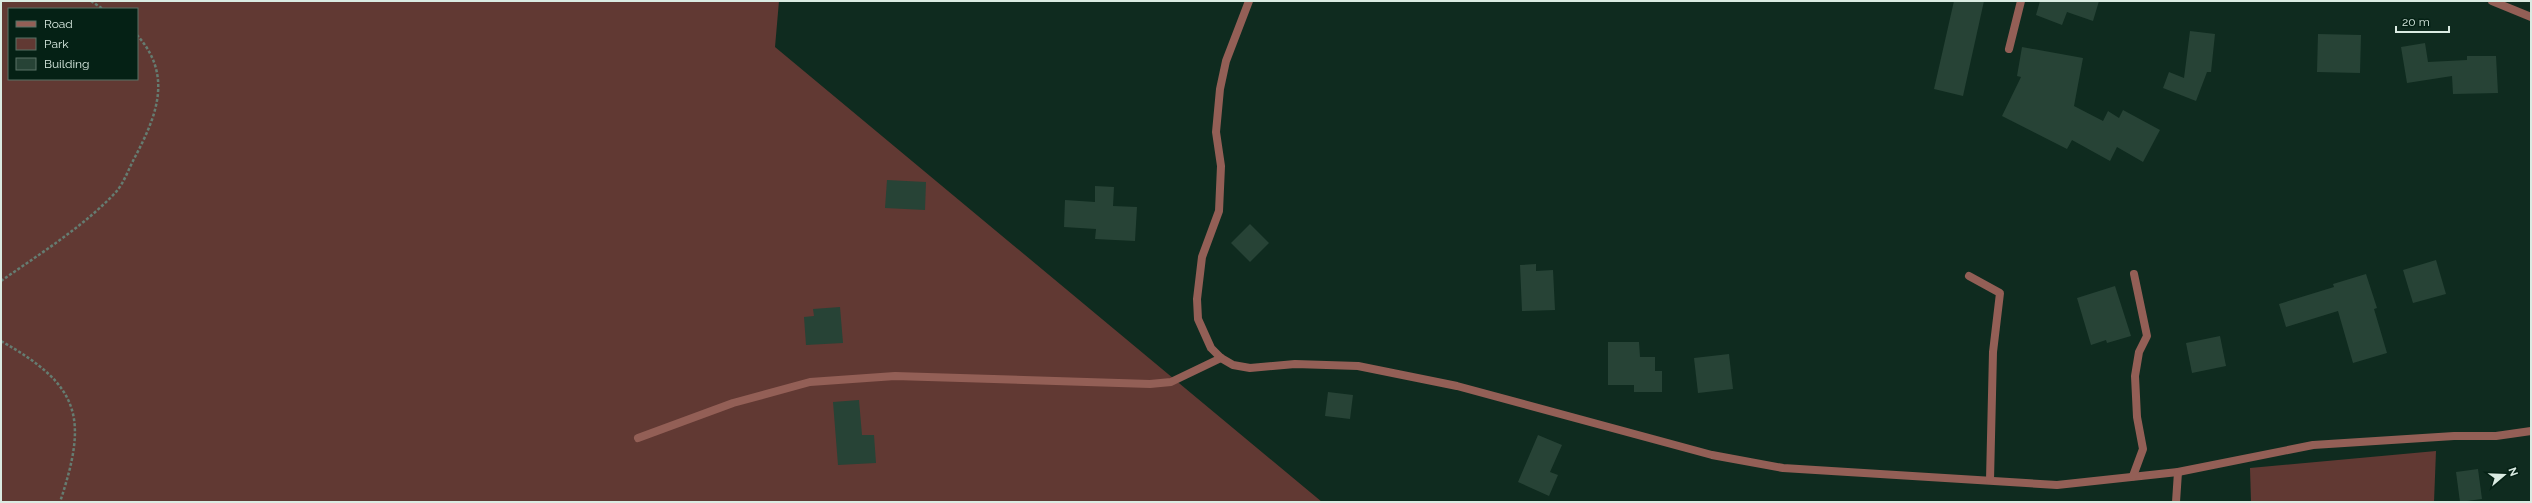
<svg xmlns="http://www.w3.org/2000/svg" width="2532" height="503" viewBox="0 0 2532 503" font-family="Raleway,sans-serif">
<rect width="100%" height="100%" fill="#0f2b1f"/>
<!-- green -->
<g fill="#613933" fill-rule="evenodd">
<path d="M 1,1 L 779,1 L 775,47 L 1322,502 L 1,502 ZM 9,9 L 137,9 L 137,79 L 9,79 Z"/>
<polygon points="2436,451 2434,502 2251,502 2250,468"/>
</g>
<!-- building -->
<g fill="#274336">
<polygon points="1954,1 1984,1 1963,96 1934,89"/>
<polygon points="2040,1 2099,1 2093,21 2067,12 2062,25 2036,15"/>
<polygon points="2190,31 2215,34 2211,72 2207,72 2196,101 2163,88 2169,72 2184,78"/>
<polygon points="2318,34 2361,35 2360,73 2317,72"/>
<polygon points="2425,43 2428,62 2467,60 2467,56 2496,56 2498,93 2453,94 2452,76 2407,83 2401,47"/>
<polygon points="2022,47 2083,58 2074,106 2103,121 2108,111 2119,118 2123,110 2160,130 2143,162 2117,147 2110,161 2072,140 2067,149 2002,116 2021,77 2017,76"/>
<polygon points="887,180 926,182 925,210 885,208"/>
<polygon points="1095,186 1114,187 1113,206 1137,207 1135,241 1095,239 1096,229 1064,227 1065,200 1095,202"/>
<polygon points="1250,224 1269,243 1250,262 1231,243"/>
<polygon points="2436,260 2446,294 2413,303 2403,270"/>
<polygon points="1536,264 1536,271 1553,270 1555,310 1522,311 1520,265"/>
<polygon points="2366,274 2377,308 2374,309 2387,353 2353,363 2338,311 2286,327 2279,304 2334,287 2333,284"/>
<polygon points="2115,286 2131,336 2107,343 2106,340 2091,345 2077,298"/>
<polygon points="840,307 843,343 806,345 804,317 814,316 813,309"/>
<polygon points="2220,336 2226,366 2192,373 2186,343"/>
<polygon points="1608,342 1639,342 1640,357 1655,357 1655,371 1662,371 1662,392 1634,392 1634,385 1608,385"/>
<polygon points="1729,354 1733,389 1698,393 1694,358"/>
<polygon points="1328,392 1353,395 1350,419 1325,416"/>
<polygon points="859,400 862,435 874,435 876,463 838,465 833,402"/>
<polygon points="1538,435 1562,445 1550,472 1558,475 1549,496 1518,482"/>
<polygon points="2478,469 2482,499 2460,502 2456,472"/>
</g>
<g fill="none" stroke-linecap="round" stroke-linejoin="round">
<!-- path -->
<g stroke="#657c71" stroke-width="2.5" stroke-dasharray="3 2" stroke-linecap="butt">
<polyline points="91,1 103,9"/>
<path d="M 1,281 C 41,253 83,227 116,192 C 124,183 129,168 135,157 C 157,115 173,75 137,35"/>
<path d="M 1,341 C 81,386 88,418 60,502"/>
</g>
<!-- street -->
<g stroke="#935f56" stroke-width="8">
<polyline points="1249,1 1226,61 1220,89 1216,132 1221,166 1219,211 1202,257 1197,299 1198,319 1211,348 1221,358 1233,365 1250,368 1295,364 1358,366 1457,386 1712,455 1783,468 2057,485 2178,472 2313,445 2454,436 2496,436 2531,431"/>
<polyline points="2492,1 2531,17"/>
<polyline points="2009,49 2021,1"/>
<polyline points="1969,276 2000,293 1993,352 1990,480"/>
<polyline points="638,438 733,403 810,382 895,376 1150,384 1171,382 1221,358"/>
<polyline points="2133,476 2143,449 2137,417 2135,376 2139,352 2147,336 2134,274"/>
<polyline points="2176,502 2178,472"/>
</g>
</g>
<!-- border -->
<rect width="2532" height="503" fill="none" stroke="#daebe2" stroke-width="4"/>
<!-- legend -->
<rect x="8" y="8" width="130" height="72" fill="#052115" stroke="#5a7267"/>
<rect x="16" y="21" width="20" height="6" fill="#935f56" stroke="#5a7267"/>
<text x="44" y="28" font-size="12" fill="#daebe2">Road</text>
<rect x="16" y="38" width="20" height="12" fill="#613933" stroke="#5a7267"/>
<text x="44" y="48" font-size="12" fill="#daebe2">Park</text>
<rect x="16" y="58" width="20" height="12" fill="#274336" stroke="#5a7267"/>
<text x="44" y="68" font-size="12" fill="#daebe2">Building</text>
<!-- north arrow -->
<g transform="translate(2504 475) rotate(71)" stroke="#052115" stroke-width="3" paint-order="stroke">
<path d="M0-3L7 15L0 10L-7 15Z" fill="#daebe2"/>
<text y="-6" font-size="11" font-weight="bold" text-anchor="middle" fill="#daebe2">N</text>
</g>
<!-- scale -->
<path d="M2396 26v6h53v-6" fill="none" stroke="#daebe2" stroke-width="2"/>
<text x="2402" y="26" font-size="12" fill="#daebe2" stroke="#052115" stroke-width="3" paint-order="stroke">20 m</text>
</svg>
